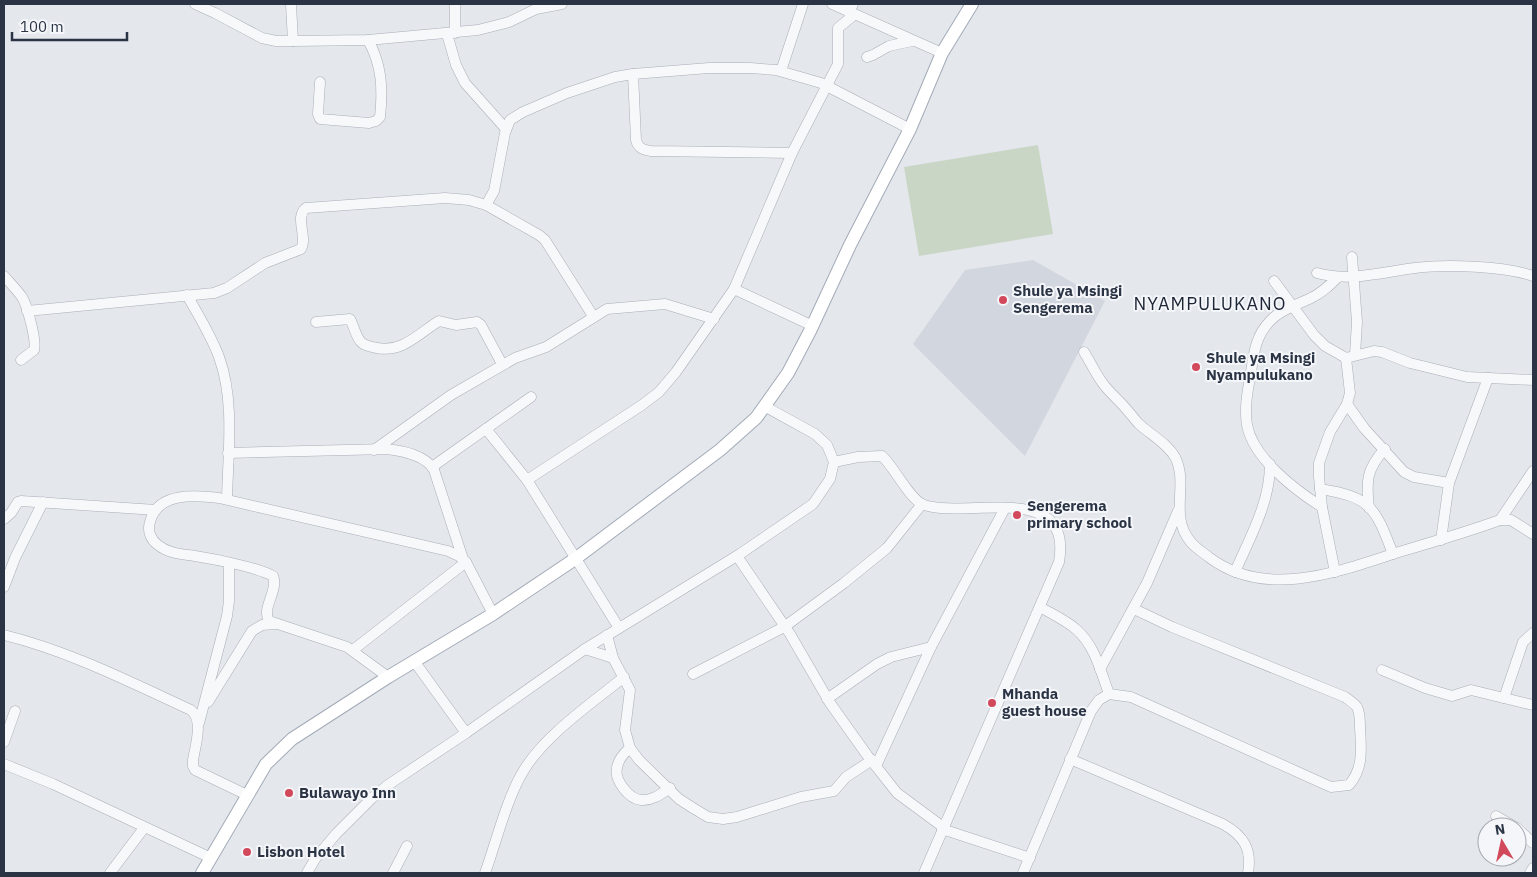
<svg xmlns="http://www.w3.org/2000/svg" width="1537" height="877" viewBox="0 0 1537 877" font-family="'IBM Plex Sans',sans-serif">
<rect width="100%" height="100%" fill="#e4e7ec"/>
<!-- built -->
<polygon fill="#d2d6de" points="1033,260 1105,301 1025,456 913,344 965,270"/>
<!-- green -->
<polygon fill="#c9d6c5" points="1038,145 1053,234 919,256 904,167"/>
<g fill="none" stroke-linecap="round" stroke-linejoin="round">
<!-- minor casing -->
<g stroke="#a9aeb7" stroke-width="11">
<g id="minor">
<polyline points="195,4 215,13 262,38 276,41 293,41 368,40 478,30 509,22 536,9 562,4"/>
<polyline points="291,4 293,41"/>
<polyline points="832,4 942,53"/>
<polyline points="849,13 853,4"/>
<polyline points="455,33 455,4"/>
<polyline points="447,34 456,65 465,83 506,129"/>
<polyline points="867,57 873,55 889,46 912,41"/>
<polyline points="781,71 803,4"/>
<path d="M 633,74 L 636,140 C 638,148 643,150 651,151 L 792,153"/>
<path d="M 320,82 L 318,114 L 320,119 L 369,123 L 376,121 L 380,117 C 383,89 382,65 368,40"/>
<polyline points="486,205 494,191 505,133 510,120 523,112 567,93 615,77 633,74 709,68 750,68 776,70 821,83 910,129"/>
<polyline points="1352,257 1357,322 1355,355"/>
<path d="M 1317,273 C 1349,282 1383,272 1415,268 C 1447,264 1504,266 1533,276"/>
<path d="M 4,276 C 10,283 17,290 22,297 C 27,305 37,341 34,350 L 21,360"/>
<polyline points="1274,281 1314,335 1325,346 1346,358 1374,351 1382,352 1410,363 1467,377 1533,380"/>
<polyline points="734,289 813,326"/>
<path d="M 187,295 C 198,315 211,335 219,357 C 235,401 228,453 227,499"/>
<path d="M 27,311 L 214,293 L 227,288 L 265,263 L 301,249 C 308,237 294,217 306,208 L 445,198 L 469,200 L 486,205 L 539,235 L 545,240 L 593,316"/>
<path d="M 316,322 L 350,319 C 354,326 356,338 362,343 C 366,346 372,347 377,348 C 403,353 419,333 439,321 L 456,325 L 477,322 L 481,325 L 502,364"/>
<path d="M 1084,352 C 1091,363 1096,375 1104,385 C 1111,394 1120,401 1127,410 C 1131,414 1135,420 1139,424 C 1151,435 1167,443 1175,457 C 1189,484 1169,515 1190,541 C 1195,548 1204,553 1210,558 C 1267,600 1340,571 1399,552 C 1433,542 1467,532 1500,520 L 1511,520 L 1533,534"/>
<polyline points="1347,404 1364,428 1404,472 1414,477 1449,483"/>
<polyline points="486,429 527,480 619,628"/>
<polyline points="374,450 451,395 515,358 546,347 607,309 665,304 714,319"/>
<path d="M 228,453 L 387,449 C 403,451 426,455 434,470 L 463,559"/>
<path d="M 834,462 L 858,457 L 882,456 C 895,468 910,500 924,505 C 968,519 1073,480 1059,562 L 924,873"/>
<polyline points="432,467 531,397"/>
<polyline points="527,480 642,405 659,392 676,372 734,289 792,153 838,64 838,28 854,15"/>
<path d="M 1320,489 C 1371,497 1375,507 1393,554"/>
<path d="M 1322,507 C 1295,490 1253,458 1247,425 C 1244,407 1248,389 1251,372 C 1254,351 1256,335 1271,320 C 1281,309 1299,304 1311,298 C 1322,293 1330,285 1338,277"/>
<path d="M 1369,508 C 1366,482 1366,469 1385,449"/>
<polyline points="4,519 11,513 18,502 21,501 156,510"/>
<polyline points="1500,520 1533,471"/>
<polyline points="1441,540 1449,483 1488,378"/>
<polyline points="737,556 790,634 830,703 867,755 897,793 943,827"/>
<path d="M 1235,572 C 1250,537 1270,503 1270,464"/>
<polyline points="1335,572 1322,507 1319,477 1319,463 1330,432 1347,404 1350,393 1346,358"/>
<polyline points="4,587 15,558 43,502"/>
<path d="M 1040,607 C 1052,614 1067,621 1077,630 C 1095,646 1101,672 1109,694"/>
<path d="M 4,635 C 69,651 130,682 191,710 C 204,720 195,747 193,760 L 193,766 L 195,770 L 247,795"/>
<polyline points="607,635 613,658 630,690 625,730 630,748 639,760 679,799 693,808 708,817 723,819 737,817 801,797 834,791 846,777 872,760"/>
<polyline points="585,649 613,658"/>
<polyline points="353,650 466,562"/>
<polyline points="414,661 466,733"/>
<polyline points="1100,669 1147,583 1178,511"/>
<polyline points="1382,670 1425,688 1452,696 1471,690 1533,705"/>
<polyline points="693,674 784,627 844,583 887,548 922,504"/>
<path d="M 388,677 L 347,647 L 269,621 C 261,608 279,590 273,576 C 256,567 214,559 195,556 C 182,554 169,554 158,545 C 151,540 147,531 150,522 C 157,492 195,495 219,498 L 448,551 L 459,556 L 466,562 L 493,614"/>
<polyline points="1504,698 1523,642 1533,633"/>
<polyline points="827,699 877,664 891,657 931,647"/>
<polyline points="208,702 252,631 262,625 275,624"/>
<polyline points="199,723 227,616 229,601 229,563"/>
<polyline points="4,742 15,711"/>
<path d="M 630,748 C 624,753 618,760 617,768 C 614,780 629,799 641,800 C 652,801 661,794 670,788"/>
<path d="M 1070,759 L 1223,824 C 1244,836 1252,849 1248,873"/>
<polyline points="4,764 53,784 211,858"/>
<polyline points="876,766 931,647 1005,508"/>
<polyline points="1496,816 1515,827"/>
<polyline points="1517,828 1533,843"/>
<polyline points="942,829 1030,858"/>
<polyline points="110,873 144,828"/>
<polyline points="307,873 315,859 336,834 372,798 388,785 466,733 585,649 740,554 813,504 830,479 834,462 827,445 815,434 764,406"/>
<polyline points="393,873 407,846"/>
<path d="M 485,873 C 496,843 507,797 524,770 C 545,735 592,703 624,677"/>
<path d="M 1023,873 L 1091,711 L 1099,700 L 1109,694 L 1131,697 L 1331,787 L 1349,785 C 1364,768 1361,748 1360,727 C 1360,721 1360,713 1357,707 C 1354,703 1349,700 1345,697 L 1172,627 L 1134,609"/>
<polyline points="1530,873 1533,868"/>
</g>
</g>
<!-- major casing -->
<g stroke="#a3abb8" stroke-width="14">
<polyline id="major" points="202,873 266,764 292,739 388,677 493,614 575,559 720,450 756,418 788,373 810,331 850,245 910,129 942,53 972,4"/>
</g>
<!-- minor -->
<use href="#minor" stroke="#f7f8fa" stroke-width="10"/>
<!-- major -->
<use href="#major" stroke="#fff" stroke-width="12"/>
</g>
<!-- markers -->
<g fill="#d1495b" stroke="#f4f6f9" stroke-width="2">
<circle cx="1003" cy="300" r="5"/>
<circle cx="1196" cy="367" r="5"/>
<circle cx="1017" cy="515" r="5"/>
<circle cx="992" cy="703" r="5"/>
<circle cx="289" cy="793" r="5"/>
<circle cx="247" cy="852" r="5"/>
</g>
<g text-anchor="middle" stroke-width="4" stroke-linejoin="round" paint-order="stroke">
<!-- poi labels -->
<g font-size="15" font-weight="bold" fill="#2b3445" stroke="#f4f6f9" text-anchor="start">
<text x="1013" y="296">Shule ya Msingi<tspan x="1013" dy="17">Sengerema</tspan></text>
<text x="1206" y="363">Shule ya Msingi<tspan x="1206" dy="17">Nyampulukano</tspan></text>
<text x="1027" y="511">Sengerema<tspan x="1027" dy="17">primary school</tspan></text>
<text x="1002" y="699">Mhanda<tspan x="1002" dy="17">guest house</tspan></text>
<text x="299" y="798">Bulawayo Inn</text>
<text x="257" y="857">Lisbon Hotel</text>
</g>
<!-- quarter labels -->
<g font-size="18" letter-spacing="1" fill="#1d2536" stroke="#f4f6f9">
<text x="1210" y="310">NYAMPULUKANO</text>
</g>
</g>
<!-- border -->
<rect width="1537" height="877" fill="none" stroke="#2b3445" stroke-width="10"/>
<!-- north arrow -->
<g transform="translate(1502 842) rotate(351)"><circle r="24" fill="#f4f6f9" stroke="#a4a8b1"/>
<path d="M0-4L9 19L0 12L-9 19Z" fill="#d1495b"/>
<text y="-8" font-size="14" font-weight="bold" text-anchor="middle" fill="#2b3445">N</text>
</g>
<!-- scale -->
<path d="M12 32v8h115v-8" fill="none" stroke="#2b3445" stroke-width="2.5"/>
<text x="20" y="32" font-size="15" fill="#2b3445" stroke="#f4f6f9" stroke-width="4" paint-order="stroke">100 m</text>
</svg>
